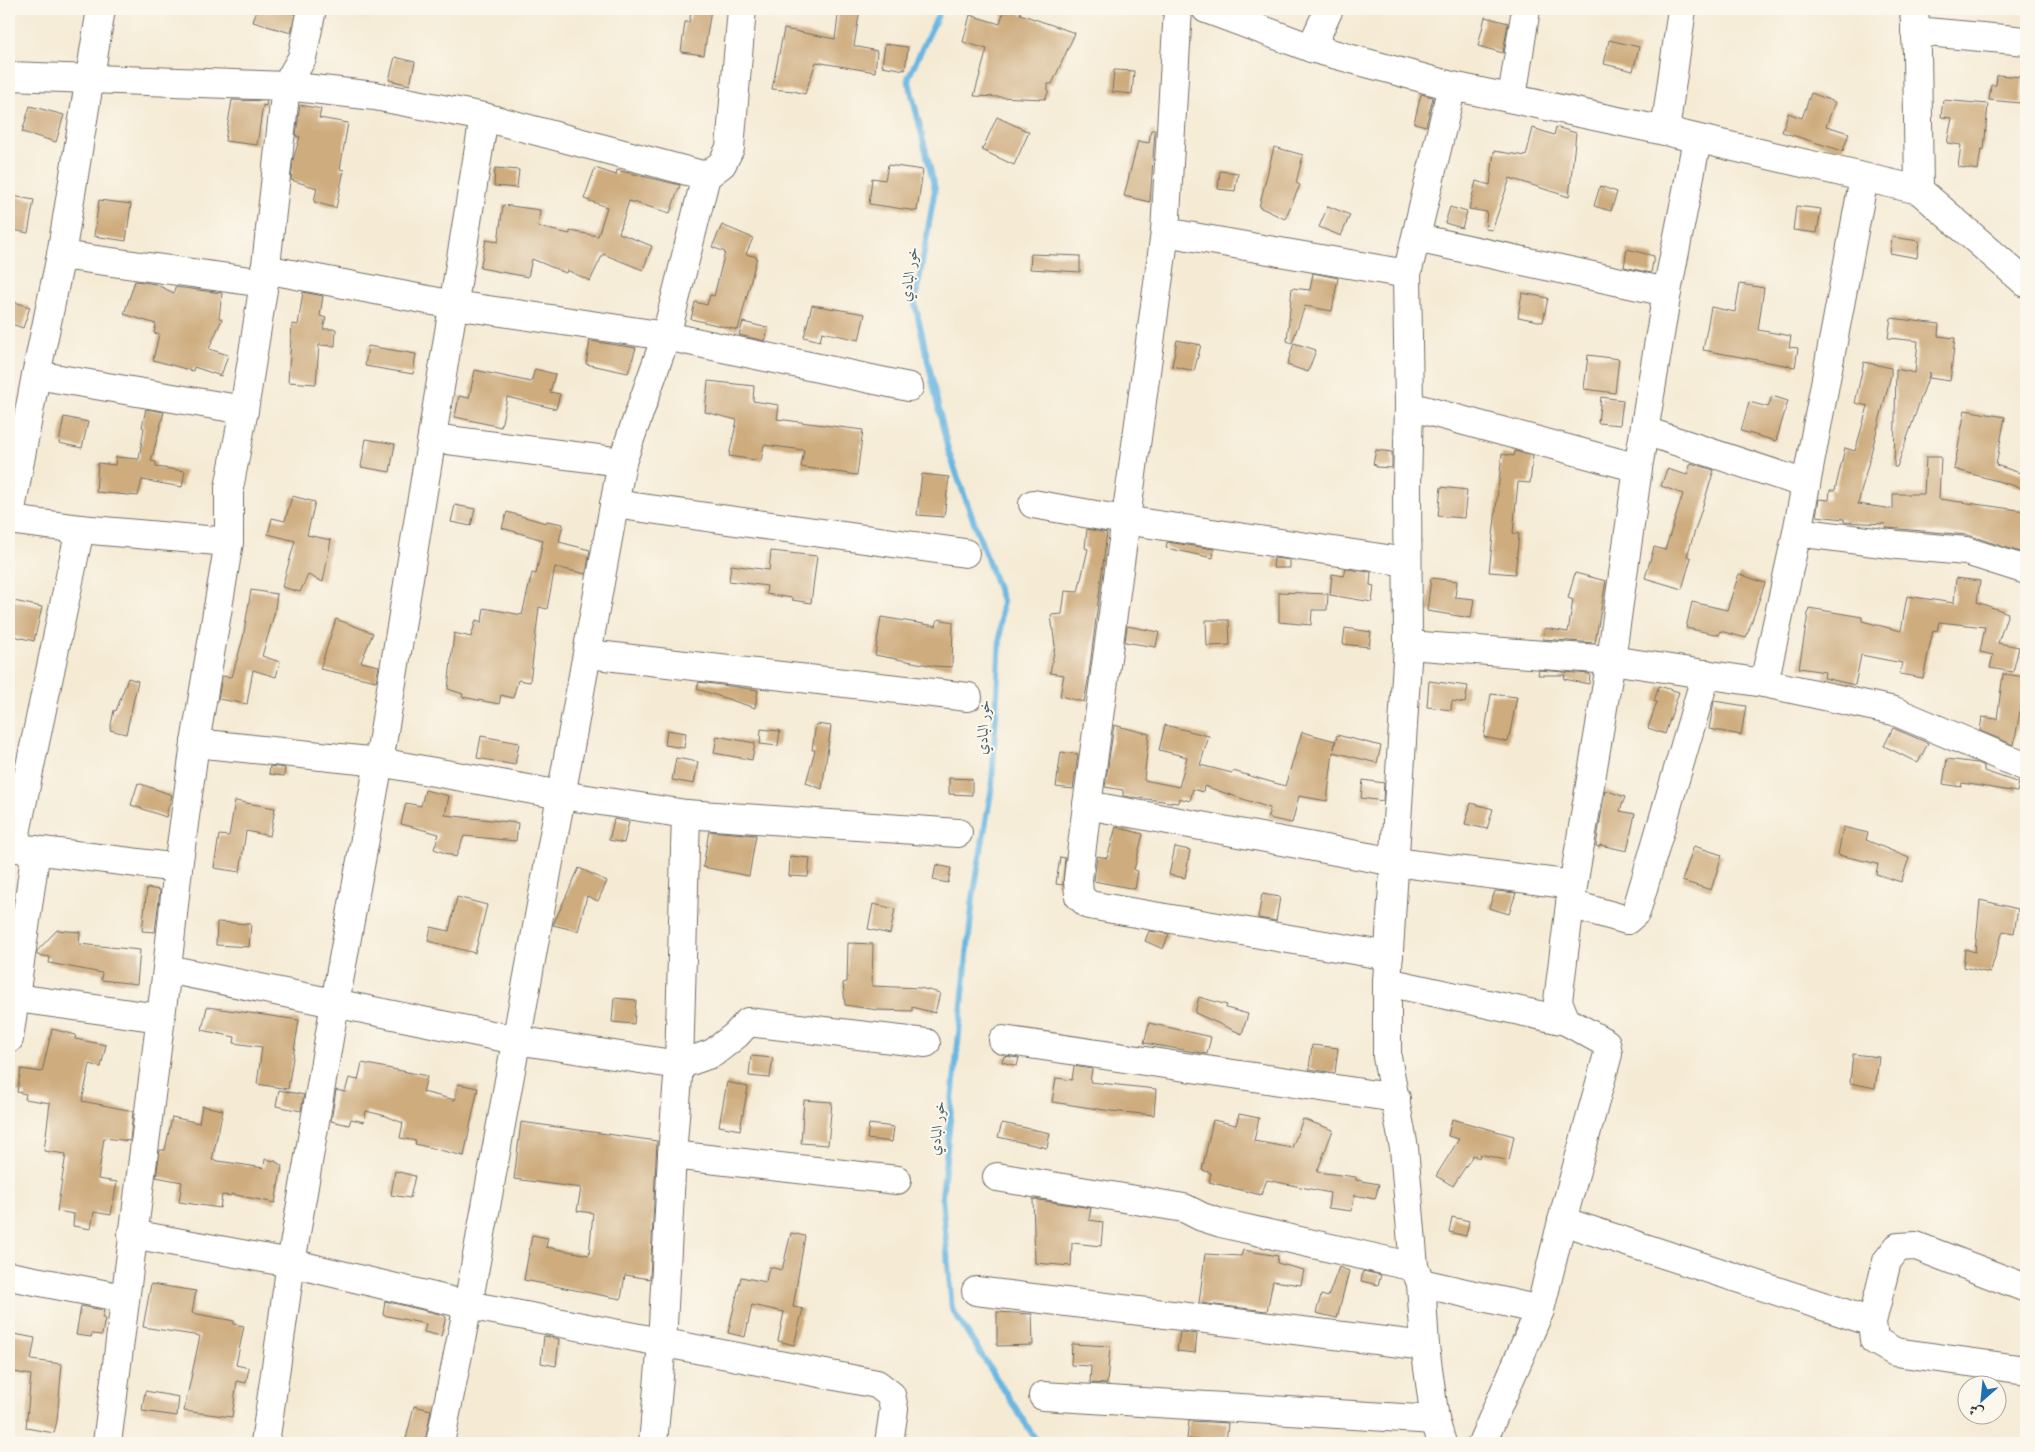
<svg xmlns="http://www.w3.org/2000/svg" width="2035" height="1452" viewBox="0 0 2035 1452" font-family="'IM FELL Great Primer',Amiri,serif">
<rect width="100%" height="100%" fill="#fbf7ec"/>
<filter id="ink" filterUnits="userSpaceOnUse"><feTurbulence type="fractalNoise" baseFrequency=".02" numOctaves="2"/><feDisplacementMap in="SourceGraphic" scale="10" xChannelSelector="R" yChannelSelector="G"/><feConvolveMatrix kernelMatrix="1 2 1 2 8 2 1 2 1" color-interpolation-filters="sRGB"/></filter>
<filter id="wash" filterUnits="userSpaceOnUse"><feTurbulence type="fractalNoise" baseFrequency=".0096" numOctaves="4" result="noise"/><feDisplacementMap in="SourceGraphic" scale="20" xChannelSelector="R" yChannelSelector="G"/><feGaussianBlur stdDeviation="1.12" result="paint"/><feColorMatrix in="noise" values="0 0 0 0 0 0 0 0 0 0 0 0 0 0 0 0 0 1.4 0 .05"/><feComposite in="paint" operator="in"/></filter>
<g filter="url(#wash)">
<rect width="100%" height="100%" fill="#f5ebd5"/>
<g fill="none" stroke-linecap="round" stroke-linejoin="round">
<!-- stream -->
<polyline stroke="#67b6e1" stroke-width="6" points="941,9 908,78 935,189 915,304 948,450 1002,600 992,786 973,898 942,1197 952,1309 1038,1443"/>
</g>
<g id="blocks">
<!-- building -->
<g fill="#ceac7e">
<polygon points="257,9 279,9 295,14 291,33 253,22"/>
<polygon points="692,9 711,9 704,55 681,52 685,22 689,22"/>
<polygon points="839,9 860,9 854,46 877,51 875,72 816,62 805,94 794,91 772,89 784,29 835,39"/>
<polygon points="1004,9 1021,9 1020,14 1075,33 1052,84 1048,84 1048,93 1045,99 974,96 987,49 963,42 970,15 1000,24"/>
<polygon points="1485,17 1508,23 1503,53 1478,46"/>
<polygon points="1609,40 1639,47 1633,71 1604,64"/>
<polygon points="885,44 908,47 905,70 882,66"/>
<polygon points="395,57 415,62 410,85 389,80"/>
<polygon points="1114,70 1134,71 1132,94 1112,92"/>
<polygon points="1997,75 2023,77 2020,103 1989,100 1991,85 1996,85"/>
<polygon points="1811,93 1835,102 1826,126 1849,133 1843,151 1782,132 1788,113 1802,118"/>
<polygon points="1421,94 1433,97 1426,126 1414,123"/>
<polygon points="232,100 267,101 266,106 263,105 257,145 225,141"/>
<polygon points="1943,100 1988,104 1984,150 1981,149 1978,170 1958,167 1961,145 1947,143 1952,118 1941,117"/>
<polygon points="300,105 321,109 319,118 348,123 340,169 344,170 336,208 314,202 317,188 291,180 293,160 300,137 296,136"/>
<polygon points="30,106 64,115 56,142 22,132"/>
<polygon points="997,117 1029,132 1014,165 982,150"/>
<polygon points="1556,127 1576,133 1569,197 1510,178 1492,230 1485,229 1487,212 1469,209 1476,181 1490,185 1494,151 1526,156 1533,128 1554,135"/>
<polygon points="1151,130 1155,130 1150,202 1124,196 1138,141 1149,143"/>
<polygon points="1274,147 1303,155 1296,183 1300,185 1285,219 1259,207"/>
<polygon points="888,165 923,170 917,211 869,204 872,178 885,180"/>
<polygon points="495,168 519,170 517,188 494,186"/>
<polygon points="595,168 616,175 617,170 680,185 670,213 629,201 619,233 652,246 643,270 603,254 590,281 567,270 566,273 532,259 528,277 480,268 486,240 498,242 503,205 540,210 538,227 570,234 570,231 598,236 607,207 584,199"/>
<polygon points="1220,171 1238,173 1235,191 1218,189"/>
<polygon points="1600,186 1617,192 1611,211 1594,206"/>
<polygon points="13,196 34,200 28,233 9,229"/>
<polygon points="99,200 131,204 126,241 94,236"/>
<polygon points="1328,206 1350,215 1341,236 1319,227"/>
<polygon points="1796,206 1821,209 1817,233 1793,230"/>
<polygon points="1450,207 1467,212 1462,228 1445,223"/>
<polygon points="722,225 753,238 746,254 757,257 738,330 691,319 695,302 707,305 710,295 714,296 725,252 712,247"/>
<polygon points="1892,237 1919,241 1917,258 1890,253"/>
<polygon points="1627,249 1654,256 1651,273 1624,267"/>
<polygon points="1031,254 1080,256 1080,272 1030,269"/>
<polygon points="1313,273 1338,278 1332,311 1305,306 1292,343 1287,341 1292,288 1310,290"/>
<polygon points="135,281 155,284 174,293 175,287 222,293 219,318 222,319 209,349 228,355 221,376 194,367 193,371 153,360 159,334 154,333 156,324 124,314"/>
<polygon points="1740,284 1764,288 1758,330 1791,336 1789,347 1798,348 1795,367 1703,350 1711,307 1735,312"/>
<polygon points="303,292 323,296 320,316 326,318 323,329 336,329 335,346 319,345 316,384 288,382 292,324 298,325"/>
<polygon points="1522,293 1548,298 1543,322 1518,317"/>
<polygon points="14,302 30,307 23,328 9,323"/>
<polygon points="812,305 865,314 859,340 822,332 820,341 804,337"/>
<polygon points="1891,318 1939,324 1938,336 1955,338 1950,381 1929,378 1930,372 1897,467 1894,467 1896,369 1915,373 1918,341 1888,338"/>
<polygon points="743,322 768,328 765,341 739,335"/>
<polygon points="1177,340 1201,345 1194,371 1172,366"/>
<polygon points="590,341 636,348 628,373 586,364"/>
<polygon points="1294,343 1316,350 1308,372 1287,365"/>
<polygon points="368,346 416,354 413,374 365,366"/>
<polygon points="1588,355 1619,359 1615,393 1584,389"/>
<polygon points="1864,362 1891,368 1891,375 1858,504 1893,509 1893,494 1924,494 1926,457 1941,457 1939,499 2026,511 2026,554 1968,535 1900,529 1886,528 1885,524 1844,522 1844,519 1816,516 1819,499 1829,500 1830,490 1835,490 1845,448 1855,451 1868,406 1855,403"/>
<polygon points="535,369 555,374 550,392 560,394 556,409 507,397 501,427 455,417 459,396 469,398 475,370 531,382"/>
<polygon points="708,381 754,386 753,401 779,405 777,419 863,430 857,475 801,467 804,450 764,445 761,461 729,456 737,420 705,412"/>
<polygon points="1772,396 1788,401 1776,441 1741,431 1749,402 1768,407"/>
<polygon points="1601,397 1623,400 1620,425 1598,423"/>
<polygon points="146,409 164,412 151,461 156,462 156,467 185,471 182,487 142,480 138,496 96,492 98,463 115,465 116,457 139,459 144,428 142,427"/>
<polygon points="1965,410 2005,417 1996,465 2026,475 2026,489 1954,469"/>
<polygon points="64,417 88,422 82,448 59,443"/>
<polygon points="366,439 395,444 390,472 361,467"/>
<polygon points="1376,450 1392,452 1392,468 1376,467 1376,465 1373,464"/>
<polygon points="1515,451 1533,456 1530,483 1518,482 1513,533 1519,534 1515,574 1489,572 1502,454 1514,456"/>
<polygon points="1691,463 1714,470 1687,556 1691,558 1682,589 1645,578 1654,547 1665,550 1683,494 1661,486 1667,469 1687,475"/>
<polygon points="922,474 949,477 944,517 917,515"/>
<polygon points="1441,487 1467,490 1464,518 1438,516"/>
<polygon points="292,496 315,502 307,535 331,540 323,582 308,575 300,592 282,587 295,541 268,534 272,518 285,521"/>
<polygon points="455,505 475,509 471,526 451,522"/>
<polygon points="507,512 546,523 547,521 563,524 559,542 590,550 586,574 555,567 547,609 539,607 530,682 518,680 513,698 501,695 499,704 462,697 463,694 448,689 454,633 471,637 476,620 482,622 484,608 522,615 532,573 536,574 543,540 502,528"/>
<polygon points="1087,529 1107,533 1088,681 1084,702 1060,696 1064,675 1050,673 1055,646 1051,615 1062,614 1065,591 1078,592 1088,549 1085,548"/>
<polygon points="1167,542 1214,549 1213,558 1166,548"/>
<polygon points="771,551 817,556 811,603 792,600 792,598 766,594 767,586 729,581 731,565 769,570"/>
<polygon points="1274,558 1290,560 1290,568 1273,568"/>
<polygon points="1346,569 1371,572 1370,585 1374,586 1372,602 1330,595 1332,574 1344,576"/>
<polygon points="1575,573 1606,581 1595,643 1543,639 1545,628 1568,632 1573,600 1568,598"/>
<polygon points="1739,574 1765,583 1746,638 1720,631 1719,635 1686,628 1692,602 1727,610"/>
<polygon points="1431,578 1457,581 1455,597 1474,599 1471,618 1427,611"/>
<polygon points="1956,578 1980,581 1977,602 2008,613 1998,643 2019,647 2013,672 1990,668 1993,655 1980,652 1985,627 1939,622 1937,631 1933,630 1923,678 1900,674 1902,663 1861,655 1855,685 1824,678 1825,672 1799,668 1809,608 1862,617 1862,621 1901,631 1907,596 1954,603"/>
<polygon points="251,590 277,594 274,615 262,656 280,662 276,677 253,670 247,704 218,699 222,676 232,677 243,638"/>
<polygon points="1279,592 1328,594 1327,610 1312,610 1311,625 1279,622"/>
<polygon points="9,600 42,607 34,641 9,635"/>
<polygon points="881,617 936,626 938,619 953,622 952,667 934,666 875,655"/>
<polygon points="336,619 373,633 361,662 379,666 376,681 320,669"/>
<polygon points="1206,620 1229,620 1230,645 1207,646"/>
<polygon points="1127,626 1159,632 1156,647 1125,642"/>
<polygon points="1345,628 1371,632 1369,647 1343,644"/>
<polygon points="1539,670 1590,674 1589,684 1564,679 1565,675 1538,675"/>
<polygon points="2003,674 2026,677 2014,745 1980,731 1982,717 1997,719"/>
<polygon points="128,678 138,681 126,734 110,730 114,710 116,711"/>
<polygon points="1429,681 1468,686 1465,703 1452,701 1451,710 1427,707"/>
<polygon points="699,682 758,690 755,708 697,689"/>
<polygon points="1659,686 1679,692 1665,734 1648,728 1657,702 1654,701"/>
<polygon points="1491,694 1517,697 1508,742 1484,737"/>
<polygon points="1714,701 1746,706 1741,735 1709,729"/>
<polygon points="816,724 831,726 822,789 806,783 815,750 812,750"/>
<polygon points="1114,725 1149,734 1144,780 1179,787 1187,757 1159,750 1165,725 1209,736 1200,765 1232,773 1233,771 1285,786 1302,732 1335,741 1334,749 1337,735 1381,746 1377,763 1333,752 1327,801 1299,796 1292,823 1268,818 1270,808 1204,786 1203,792 1193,789 1190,801 1179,798 1178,803 1123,796 1123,790 1105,787"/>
<polygon points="1893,728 1928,743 1918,763 1884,746"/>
<polygon points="761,729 780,731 778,746 760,744"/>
<polygon points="667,730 686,733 684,748 665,745"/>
<polygon points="481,736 519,743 515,765 477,758"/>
<polygon points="717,736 755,743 752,760 714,753"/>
<polygon points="1061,752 1078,754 1073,789 1056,787"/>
<polygon points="676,758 698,762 694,784 672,780"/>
<polygon points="1947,759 1977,763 1984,766 1984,771 2019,783 2017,792 1962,783 1961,787 1943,784"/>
<polygon points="270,766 285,768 284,776 269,774"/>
<polygon points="949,778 972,779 972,795 949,794"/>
<polygon points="1363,780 1384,783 1383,801 1361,798"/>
<polygon points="138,783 172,795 166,817 131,805"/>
<polygon points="425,790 449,796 445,815 518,823 516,841 464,836 456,857 434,849 439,834 401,824 406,803 421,806"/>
<polygon points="1605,790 1625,797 1620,811 1635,814 1627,851 1600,845 1599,847 1596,846"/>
<polygon points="235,801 275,808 270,836 246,831 240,872 214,868 219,835 229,836"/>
<polygon points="1471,803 1493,809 1487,829 1465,824"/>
<polygon points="614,819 629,822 624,843 609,840"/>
<polygon points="1116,827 1143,834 1134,870 1138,871 1135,889 1094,881 1097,856 1107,858"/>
<polygon points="1843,827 1868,833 1866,840 1909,858 1901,882 1876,874 1878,864 1838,855"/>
<polygon points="709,831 756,835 749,876 703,867"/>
<polygon points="1694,846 1722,855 1711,890 1682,881"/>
<polygon points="1175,847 1190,850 1185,878 1169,875"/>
<polygon points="790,856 810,858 808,877 789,876"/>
<polygon points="1060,857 1065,858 1063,885 1056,884"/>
<polygon points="936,865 951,868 948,883 933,880"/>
<polygon points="579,868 607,881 598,901 587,896 578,931 553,925"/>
<polygon points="147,888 160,890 155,932 142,931"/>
<polygon points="1495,891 1516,893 1509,914 1489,908"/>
<polygon points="1262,894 1280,897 1276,921 1258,918"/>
<polygon points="457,897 487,905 475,953 428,941 431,927 449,931"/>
<polygon points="1980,900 2018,909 2014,933 2003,931 1990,973 1963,967 1965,949 1975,952"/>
<polygon points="873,904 895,909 890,934 868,929"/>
<polygon points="217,922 251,924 249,947 216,945"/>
<polygon points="57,930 80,932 79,944 140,950 137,984 101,980 102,973 49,963 50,957 37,955 37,951"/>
<polygon points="1149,931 1169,934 1163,949 1145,941"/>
<polygon points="848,943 873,944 872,986 920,988 940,993 935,1013 912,1007 912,1011 877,1010 845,1005 843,983 847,982"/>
<polygon points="1199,997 1227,1005 1226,1008 1248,1014 1242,1034 1195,1013"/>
<polygon points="614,998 636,1000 634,1024 612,1022"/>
<polygon points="207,1007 299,1020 288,1089 257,1084 262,1047 234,1043 235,1037 202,1030"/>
<polygon points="1149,1023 1211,1037 1207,1054 1144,1043"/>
<polygon points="52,1029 76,1035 75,1039 106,1045 101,1067 90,1064 82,1101 133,1111 130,1141 104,1138 98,1179 117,1182 111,1215 94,1212 91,1229 73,1226 74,1214 57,1211 66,1154 44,1151 50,1103 25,1099 26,1094 17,1092 21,1069 42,1072"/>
<polygon points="1312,1045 1338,1048 1335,1073 1309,1069"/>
<polygon points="1853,1054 1879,1057 1875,1088 1850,1083"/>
<polygon points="751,1056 773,1058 770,1078 749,1076"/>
<polygon points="1004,1056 1019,1058 1017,1066 1002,1062"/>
<polygon points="362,1063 427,1076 423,1092 455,1100 458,1084 478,1088 464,1156 415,1144 416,1141 400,1138 403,1123 386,1116 366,1111 364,1122 351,1119 349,1125 331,1121 336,1090 345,1092 349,1078 358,1080"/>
<polygon points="1074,1066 1092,1069 1090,1082 1156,1089 1154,1115 1111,1111 1052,1102 1056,1078 1072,1080"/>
<polygon points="727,1082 748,1087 740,1130 719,1126"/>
<polygon points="279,1090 304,1095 301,1111 276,1106"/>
<polygon points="804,1100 832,1102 828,1145 801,1143"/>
<polygon points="202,1106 223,1110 212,1160 264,1168 265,1159 275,1161 282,1166 275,1203 231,1194 231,1196 222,1195 220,1208 179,1202 182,1182 156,1177 160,1150 165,1150 172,1117 199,1123"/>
<polygon points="1239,1114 1259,1118 1254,1141 1292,1148 1303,1119 1333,1130 1317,1172 1356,1177 1356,1180 1379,1184 1375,1199 1354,1195 1352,1211 1328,1208 1330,1193 1267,1180 1261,1195 1209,1182 1211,1173 1202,1170 1213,1120 1236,1125"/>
<polygon points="1452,1119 1514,1136 1509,1161 1480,1154 1479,1158 1473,1155 1453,1186 1436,1176 1459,1139 1448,1136"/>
<polygon points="521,1122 657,1141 650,1279 625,1275 621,1299 524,1280 532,1235 548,1238 546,1247 589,1255 593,1213 577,1211 581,1188 514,1179"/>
<polygon points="1002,1123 1050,1133 1047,1148 998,1137"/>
<polygon points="869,1124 894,1127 892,1142 867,1139"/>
<polygon points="395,1171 415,1176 410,1198 391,1195"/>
<polygon points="1033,1199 1091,1208 1089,1220 1103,1222 1101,1246 1072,1243 1071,1266 1035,1263"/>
<polygon points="1452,1217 1469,1221 1466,1236 1449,1232"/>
<polygon points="791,1233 805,1236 793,1307 803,1309 794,1345 778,1341 784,1312 752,1305 745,1337 728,1333 741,1277 766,1282 769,1267 782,1270"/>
<polygon points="1243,1250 1278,1256 1277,1263 1304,1270 1301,1285 1273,1281 1267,1311 1199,1303 1205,1254 1241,1256"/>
<polygon points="1339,1267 1349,1271 1337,1318 1316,1313 1321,1295 1328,1297"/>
<polygon points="1363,1271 1381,1275 1378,1285 1361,1281"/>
<polygon points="151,1284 196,1291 192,1313 234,1321 234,1324 244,1326 236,1365 249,1368 246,1383 237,1381 232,1417 184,1411 200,1336 143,1327"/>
<polygon points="385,1301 443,1315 446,1317 441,1336 424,1332 426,1324 383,1315"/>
<polygon points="81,1306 104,1310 102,1318 105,1318 102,1335 92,1334 91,1337 76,1335"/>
<polygon points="997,1312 1032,1314 1033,1345 997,1346"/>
<polygon points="1180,1332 1197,1334 1195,1353 1177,1351"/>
<polygon points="9,1333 35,1338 31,1360 62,1364 57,1421 54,1433 26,1428 31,1375 9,1371 9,1356 16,1357 9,1356"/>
<polygon points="544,1336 559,1339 556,1366 541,1363"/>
<polygon points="1072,1344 1110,1346 1107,1384 1090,1383 1091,1366 1071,1365"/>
<polygon points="145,1391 179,1397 177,1416 142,1411"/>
<polygon points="414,1406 431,1410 425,1443 405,1443"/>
<polygon points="1189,1421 1228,1423 1226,1443 1187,1439"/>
</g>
</g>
</g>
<g filter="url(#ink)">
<use href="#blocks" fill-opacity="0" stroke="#726e66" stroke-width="1"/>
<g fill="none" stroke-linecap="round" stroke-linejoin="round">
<!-- minor casing -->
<g stroke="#726e66" stroke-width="30">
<g id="minor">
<polyline points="1178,9 1165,232 1087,805 1078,879 1079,896 1089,905 1389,956"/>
<polyline points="1206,9 1311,48 1452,86 1665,131 1919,190 2026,283"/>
<polyline points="1914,9 1917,52 1919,190"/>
<polyline points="1915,31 2026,41"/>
<polyline points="1311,48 1329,9"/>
<polyline points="9,76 286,86 375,96 484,117 706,176 722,164 730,148 742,9"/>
<polyline points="1512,97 1526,9"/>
<polyline points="1665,131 1682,9"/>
<polyline points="1165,232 1407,274"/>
<polyline points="1416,238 1667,292"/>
<polyline points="61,255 264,283"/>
<polyline points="265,269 454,305 666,336 909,387"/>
<polyline points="36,375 244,410"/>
<polyline points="1409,406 1638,468"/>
<polyline points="1645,431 1806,484"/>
<polyline points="432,438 622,462"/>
<polyline points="614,504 965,553"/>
<polyline points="1033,504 1124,520 1407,562"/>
<polyline points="9,520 36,375 61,255 101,9"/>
<polyline points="9,520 80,529 229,542"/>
<polyline points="1797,532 1898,545 1966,551 2026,570"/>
<polyline points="1408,645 1611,660 1764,683 1894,711 2026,767"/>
<polyline points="588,654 968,697"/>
<polyline points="1764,683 1797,532 1864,178"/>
<polyline points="195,743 379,762 561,795 686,814 958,833"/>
<polyline points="1087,805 1395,862 1573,885"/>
<polyline points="13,847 80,529"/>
<polyline points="18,848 178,868"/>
<polyline points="1570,904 1627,920 1636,912 1706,674"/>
<polyline points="167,969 516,1040 679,1065 713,1053 736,1035 748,1022 926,1043"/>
<polyline points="1387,982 1566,1021"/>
<polyline points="9,997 160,1018"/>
<polyline points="9,1039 36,850"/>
<polyline points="1003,1040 1396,1098"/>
<polyline points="672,1155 897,1180"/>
<polyline points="997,1177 1184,1208 1202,1217 1221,1223 1414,1267"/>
<polyline points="1562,1221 1872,1322"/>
<polyline points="132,1234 291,1263 468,1305 877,1384 891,1395 894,1409 889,1443"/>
<polyline points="9,1276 124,1298"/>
<polyline points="1421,1283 1540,1310"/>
<polyline points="2026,1288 1916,1246 1898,1247 1887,1261 1872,1322 1874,1340 1895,1352 2026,1370"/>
<polyline points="976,1291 1425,1346"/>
<polyline points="1043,1396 1435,1420"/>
<polyline points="107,1443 167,969 178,868 195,743 229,542 229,488 244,410 264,283 286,86 302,58 312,9"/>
<polyline points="265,1443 291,1263 335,1003 379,762 484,117"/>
<polyline points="440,1443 468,1305 622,462 666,336 706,176"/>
<polyline points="653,1443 662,1343 672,1155 679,1065 686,814"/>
<polyline points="1442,1443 1435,1420 1425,1346 1421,1283 1414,1267 1404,1148 1387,1057 1387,982 1408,645 1407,484 1409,406 1407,274 1452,86"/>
<polyline points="1482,1443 1540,1310 1562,1221 1608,1054 1606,1043 1566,1021 1558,1001 1570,904 1611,660 1638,468 1667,292 1697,140"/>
</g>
</g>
<!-- minor -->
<use href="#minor" stroke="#fff" stroke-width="28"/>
</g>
</g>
<g text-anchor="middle" stroke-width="4" stroke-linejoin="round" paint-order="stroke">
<!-- water labels -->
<g font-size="15" font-style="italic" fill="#405c6b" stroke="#fbf7ec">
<text transform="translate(909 274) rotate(-82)" y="5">خور البادي</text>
<text transform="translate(983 727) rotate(-87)" y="5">خور البادي</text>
<text transform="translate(937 1128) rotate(-84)" y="5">خور البادي</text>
</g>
</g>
<!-- margin -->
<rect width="2035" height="1452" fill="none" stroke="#fbf7ec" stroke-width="30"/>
<!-- north arrow -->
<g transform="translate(1982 1400) rotate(207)"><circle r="24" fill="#fbf7ec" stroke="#a8a59f"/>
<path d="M0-4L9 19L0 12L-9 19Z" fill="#1f6fb2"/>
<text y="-8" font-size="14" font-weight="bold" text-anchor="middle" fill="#2b2b2b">ش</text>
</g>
</svg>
